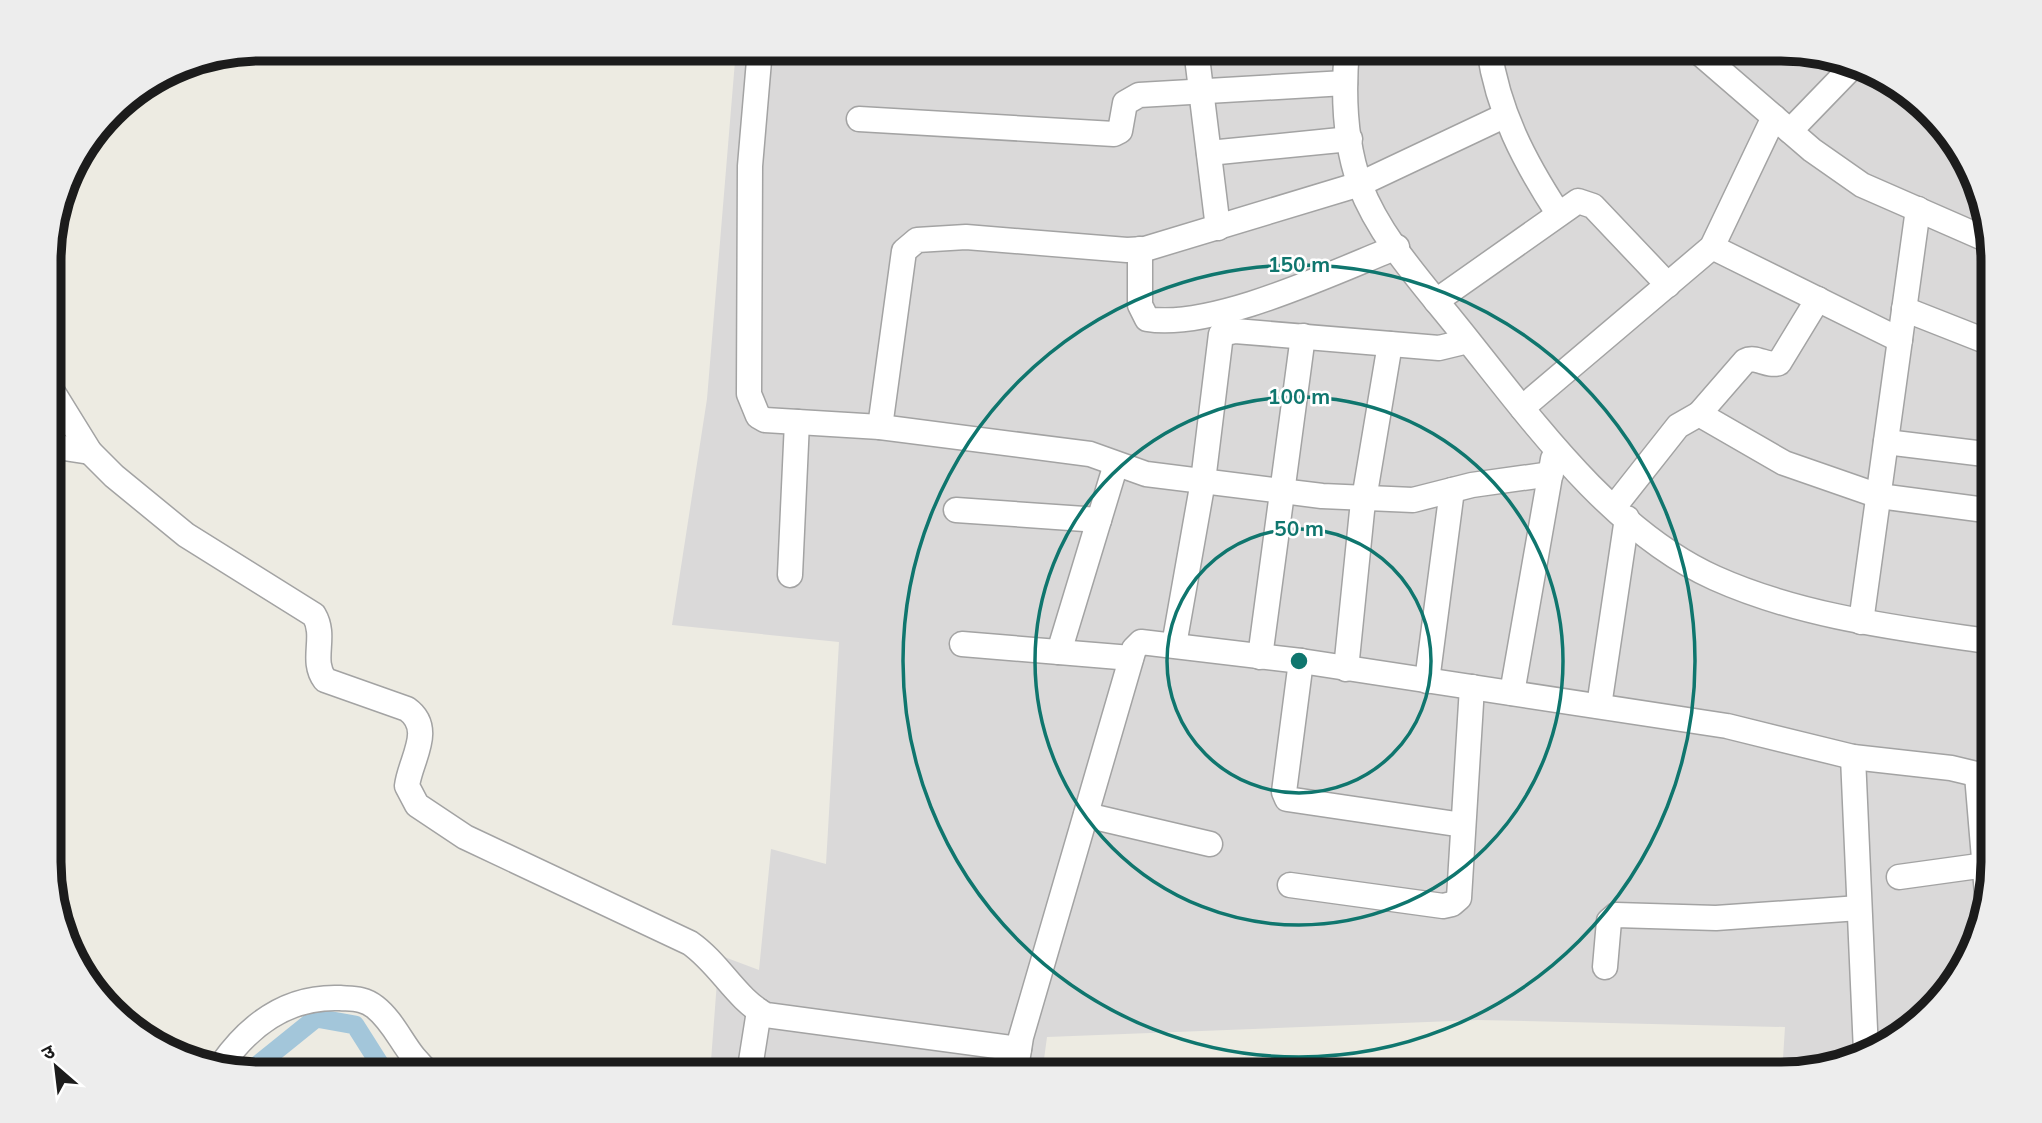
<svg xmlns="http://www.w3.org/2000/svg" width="2042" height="1123" viewBox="0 0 2042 1123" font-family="Mulish,'Noto Sans Devanagari',sans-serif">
<rect width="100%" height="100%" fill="#edebe2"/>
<!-- residential -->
<polygon fill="#dad9d9" points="736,49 1781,49 1886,77 1957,144 1993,247 1993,875 1965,967 1887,1045 1794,1074 1782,1074 1785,1027 1478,1020 1047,1037 1042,1074 710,1074 719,955 759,970 771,849 826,864 839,642 672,625 707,399"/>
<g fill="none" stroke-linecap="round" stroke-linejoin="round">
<!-- canal -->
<polyline stroke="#a3c6da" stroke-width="19" points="254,1072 259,1064 316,1018 355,1025 386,1074"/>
<!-- minor casing -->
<g stroke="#a3a3a3" stroke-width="27">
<g id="minor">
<polyline points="760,49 750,166 749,394 758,416 765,420 880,427 1090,454 1146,474 1322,496 1413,500 1472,485 1551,474"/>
<polyline points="1196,49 1218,228"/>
<path d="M 1347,49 C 1343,93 1345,143 1360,185 C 1380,238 1424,285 1459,329 C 1529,416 1610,531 1715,578 C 1802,617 1899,628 1993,642"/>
<path d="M 1489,49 C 1498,111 1524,161 1558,213"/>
<polyline points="1695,49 1812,150 1862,185 1990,241"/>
<polyline points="859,119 1114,134 1120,131 1125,103 1139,95 1345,83"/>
<polyline points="1790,131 1851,68"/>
<polyline points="1209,153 1350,139"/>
<polyline points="1712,247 1900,340"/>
<path d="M 1140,249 L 1140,305 L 1147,319 C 1213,330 1334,272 1397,247"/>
<polyline points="1436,301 1578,201 1593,206 1668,285"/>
<polyline points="1904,309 1993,344"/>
<path d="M 51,389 L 90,452 L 114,476 L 186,535 L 314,615 C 327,637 310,660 325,680 L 407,709 C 435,729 410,760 407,786 L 417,805 L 465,837 L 690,943 C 720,964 736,999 766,1015 L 1019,1049"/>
<polyline points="1522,408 1712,247 1774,117"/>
<path d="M 1699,414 L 1745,361 C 1756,355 1767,367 1779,363 L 1818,299"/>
<polyline points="880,427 904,251 917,240 966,237 1127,250 1145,249 1360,184 1504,116"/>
<polyline points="1886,442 1993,455"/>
<polyline points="51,446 90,452"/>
<polyline points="1614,507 1678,426 1699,414 1784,463 1879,496 1993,511"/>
<polyline points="956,510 1099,520"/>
<polyline points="790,575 797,422"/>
<polyline points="1861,622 1918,209"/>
<polyline points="962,644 1131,658"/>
<polyline points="1174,645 1203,481 1221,334 1235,331 1439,348 1468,341"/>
<polyline points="1059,652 1116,464"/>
<polyline points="1260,657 1303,336"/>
<polyline points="1301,661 1284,792 1287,799 1463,825"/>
<polyline points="1346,669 1362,511 1390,344"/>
<polyline points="1427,681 1452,490"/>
<polyline points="1512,693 1553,459"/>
<polyline points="1599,706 1627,518"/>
<polyline points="1853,757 1866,1052"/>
<polyline points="1977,775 1987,894"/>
<polyline points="1086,815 1210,844"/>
<polyline points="1899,877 1993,864"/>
<polyline points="1290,885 1443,906 1452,904 1459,898 1472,687"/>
<polyline points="1605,967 1609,921 1616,915 1716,918 1859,908"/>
<path d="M 222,1064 C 251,1023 289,996 340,998 C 353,999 364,998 375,1007 C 398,1025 405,1055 431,1074"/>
<polyline points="749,1074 759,1011"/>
<polyline points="1015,1074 1021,1037 1134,649 1141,642 1301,661 1727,726 1853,757 1951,768 1993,778"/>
</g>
</g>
<!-- minor -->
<use href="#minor" stroke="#fff" stroke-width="24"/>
</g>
<!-- distance rings -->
<g fill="none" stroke="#0f766e" stroke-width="3.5">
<circle cx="1299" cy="661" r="132"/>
<circle cx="1299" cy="661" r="264"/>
<circle cx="1299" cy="661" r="396"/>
</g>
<!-- crop -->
<path d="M0 0H2042V1123H0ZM261 61H1781A200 200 0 0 1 1981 261V862A200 200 0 0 1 1781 1062H261A200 200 0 0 1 61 862V261A200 200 0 0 1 261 61Z" fill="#ededed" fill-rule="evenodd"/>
<path fill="none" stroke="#1c1c1c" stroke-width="9" d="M261 61H1781A200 200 0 0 1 1981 261V862A200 200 0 0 1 1781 1062H261A200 200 0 0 1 61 862V261A200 200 0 0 1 261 61Z"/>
<circle cx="1299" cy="661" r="10" fill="#0f766e" stroke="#fff" stroke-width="3.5"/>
<g font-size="21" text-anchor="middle" font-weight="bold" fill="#0f766e" stroke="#fff" stroke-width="5" stroke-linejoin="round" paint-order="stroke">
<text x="1299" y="272">150 m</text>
<text x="1299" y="404">100 m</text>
<text x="1299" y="536">50 m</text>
</g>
<!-- north arrow -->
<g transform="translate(56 1067) rotate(332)" stroke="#ffffff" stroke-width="5" paint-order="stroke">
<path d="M0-5L12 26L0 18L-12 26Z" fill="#1c1c1c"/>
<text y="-10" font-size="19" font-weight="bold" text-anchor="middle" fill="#1c1c1c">उ</text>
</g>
</svg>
